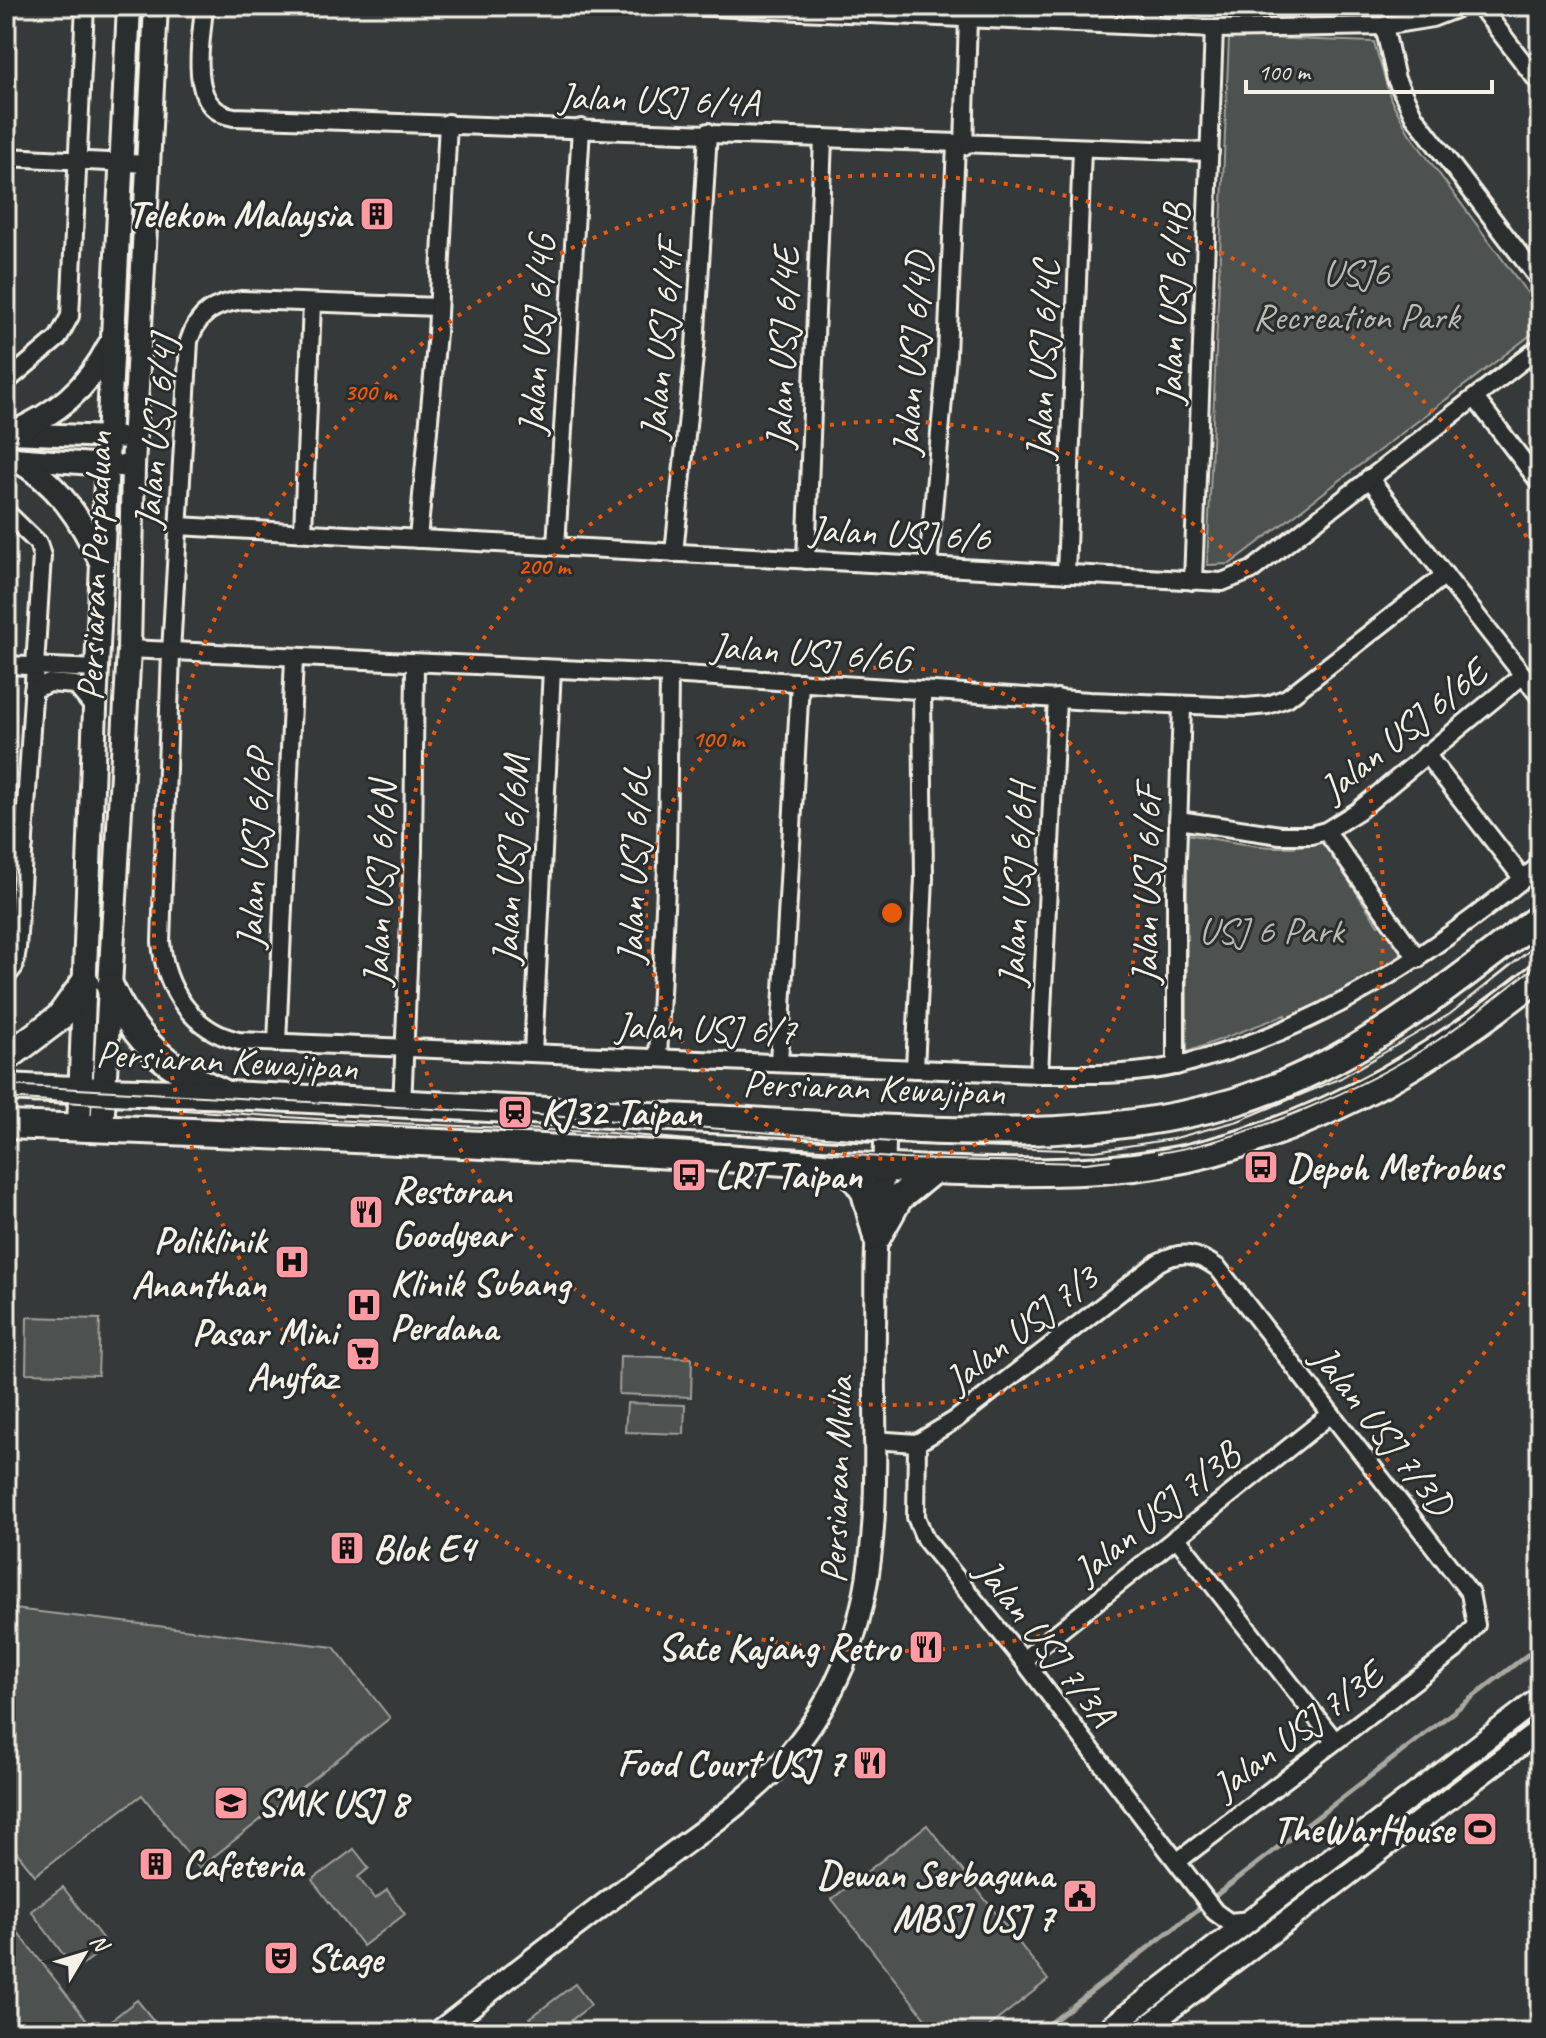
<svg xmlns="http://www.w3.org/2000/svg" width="1546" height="2038" viewBox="0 0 1546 2038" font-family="Caveat,sans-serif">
<rect width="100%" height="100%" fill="#363939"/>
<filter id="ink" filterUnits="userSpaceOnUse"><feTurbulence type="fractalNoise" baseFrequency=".0125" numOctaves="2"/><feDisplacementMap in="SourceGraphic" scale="16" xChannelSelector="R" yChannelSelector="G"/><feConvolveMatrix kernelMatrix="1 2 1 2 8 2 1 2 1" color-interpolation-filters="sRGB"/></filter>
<g filter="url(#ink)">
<!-- green -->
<g fill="#4e514f" stroke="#a1a19c" stroke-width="2">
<polygon points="1229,37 1374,42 1391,100 1409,133 1540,310 1540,328 1230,564 1207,565"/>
<path d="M 1187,834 C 1233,842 1278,854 1323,842 L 1378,925 L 1385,921 L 1411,959 L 1286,1022 L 1285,1015 L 1187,1052 Z"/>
<polygon points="27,1317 100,1319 98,1375 26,1373"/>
<polygon points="620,1356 692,1358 691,1397 619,1394"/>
<polygon points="627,1403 685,1405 684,1434 625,1432"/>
<polygon points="6,1608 334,1647 390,1718 199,1868 142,1795 35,1875 6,1839"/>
<polygon points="927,1825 1048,1980 982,2032 936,2032 832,1899"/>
<polygon points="354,1849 369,1868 358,1877 375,1899 387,1890 405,1914 363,1946 312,1880"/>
<polygon points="63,1887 108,1946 75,1970 31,1911"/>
<polygon points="6,1917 96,2032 6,2032"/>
<polygon points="575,1984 591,2005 556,2032 541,2032 530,2018"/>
<polygon points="137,2000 163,2032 109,2032 104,2026"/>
</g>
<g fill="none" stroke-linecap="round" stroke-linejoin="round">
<!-- stream -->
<polyline stroke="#a8a7a1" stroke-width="5" points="1039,2032 1540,1645"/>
<!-- minor casing -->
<g stroke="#f4f1e8" stroke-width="22">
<g id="minor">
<path d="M 204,6 C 202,41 185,110 234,117 L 1210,152"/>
<polyline points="687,6 1214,29 1384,26 1432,18 1463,6"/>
<polyline points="1480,6 1540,84"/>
<polyline points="1149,26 1150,6"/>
<polyline points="1384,26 1396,79 1414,116 1540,281"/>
<polyline points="964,146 968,18"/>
<polyline points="6,157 148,164"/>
<path d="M 438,307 L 242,300 C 214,304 198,313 189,341 L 171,652 L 161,942 C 165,988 192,1031 239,1041 L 1039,1074 C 1085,1074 1133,1076 1179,1065 C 1316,1032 1433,954 1540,865"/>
<polyline points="6,382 58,338 70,316 85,6"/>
<polyline points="1475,398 1540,483"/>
<polyline points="1369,478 1540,697"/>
<polyline points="6,512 38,543 42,556 17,949 14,967 6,977"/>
<polyline points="178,526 1222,582 1252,570 1540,347"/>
<polyline points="303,532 312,303"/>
<polyline points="418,539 437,333 448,123"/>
<polyline points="556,546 581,128"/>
<polyline points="674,553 695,347 708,132"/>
<polyline points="806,560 823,139"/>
<polyline points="928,566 947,355 956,145"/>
<polyline points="1066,574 1082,149"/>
<polyline points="1193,581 1214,29"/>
<polyline points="129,649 669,674 1090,701 1246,707 1268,705 1287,698 1445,575"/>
<polyline points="6,665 98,669"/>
<polyline points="33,690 49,683 75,685 95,709"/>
<polyline points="1426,754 1523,879"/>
<polyline points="1178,820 1280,835 1311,835 1326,831 1358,811 1523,675"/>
<polyline points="1326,831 1418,959"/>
<polyline points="6,843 24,845"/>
<polyline points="277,1043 294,659"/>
<polyline points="533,1053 552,669"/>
<polyline points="658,1058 667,865 669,674"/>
<polyline points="779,1063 800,682"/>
<polyline points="1176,1066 1176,890 1182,706"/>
<polyline points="915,1069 924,878 922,691"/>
<polyline points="1039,1074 1057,698"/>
<polyline points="402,1106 413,851 415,664"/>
<path d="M 873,1440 L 917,1443 L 955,1420 L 1159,1262 C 1182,1250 1197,1253 1218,1268 L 1470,1593 L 1476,1625 L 1455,1650 L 1178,1861"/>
<polyline points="917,1443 916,1517 925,1539 1023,1660 1215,1912 1229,1922 1251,1920"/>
<polyline points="1176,1537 1334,1740"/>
<polyline points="1023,1660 1331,1414"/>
</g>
</g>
<!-- tertiary casing -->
<g stroke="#f4f1e8" stroke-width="26">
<g id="tertiary">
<polyline points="10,433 134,438"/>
<polyline points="13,458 133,467"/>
<path d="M 438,2032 C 510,1976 582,1921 655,1866 C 694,1836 738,1808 773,1772 C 898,1642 872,1489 875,1326 C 876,1296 874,1265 877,1235 C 881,1198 886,1164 885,1126"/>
<polyline points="1104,2032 1540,1698"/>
<polyline points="1140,2032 1540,1730"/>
</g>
</g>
<!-- secondary casing -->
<g stroke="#f4f1e8" stroke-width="28">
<g id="secondary">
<path d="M 12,433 C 56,414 87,389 109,346"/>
<path d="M 13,458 C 57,481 82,520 102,564"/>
<polyline points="79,1127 95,709 129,6"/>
<polyline points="102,1129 129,649 133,467 156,6"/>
</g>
</g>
<!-- primary casing -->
<g stroke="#f4f1e8" stroke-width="32">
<g id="primary">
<path d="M 110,987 C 134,1039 166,1068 219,1091"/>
<polyline points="6,1058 59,1018 85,982"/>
<path d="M 6,1087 C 81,1091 155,1092 230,1095 C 390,1102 549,1112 709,1119 C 880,1126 1068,1151 1234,1102 C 1351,1067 1444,990 1540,917"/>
<path d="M 6,1125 C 234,1133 462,1143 690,1156 C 791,1162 891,1170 992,1172 C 1067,1173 1140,1172 1213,1152 C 1338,1118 1440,1055 1540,976"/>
<polyline points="847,1166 865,1192 877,1237"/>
<polyline points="877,1237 899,1198 932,1171"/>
</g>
</g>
<!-- minor -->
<use href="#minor" stroke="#2a2d2e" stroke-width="16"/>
<!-- tertiary -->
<use href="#tertiary" stroke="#2a2d2e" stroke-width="20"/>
<!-- secondary -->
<use href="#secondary" stroke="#2a2d2e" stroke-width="22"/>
<!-- primary -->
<use href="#primary" stroke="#2a2d2e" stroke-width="26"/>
<!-- tram -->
<g stroke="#f4f1e8" stroke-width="2">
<polyline points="6,1085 524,1114 945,1146 1095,1151 1172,1139 1238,1121 1341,1078 1450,1014 1540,942"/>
<polyline points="6,1098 331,1120 611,1133 902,1159 1086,1163 1110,1160"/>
<path d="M 1158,1153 C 1245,1141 1364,1088 1438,1040 C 1473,1017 1506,988 1540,963"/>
</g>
</g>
</g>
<!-- distance rings -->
<g fill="none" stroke="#e8590c" stroke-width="4" stroke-dasharray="4 8">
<circle cx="892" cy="913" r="246"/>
<circle cx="892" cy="913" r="492"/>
<path d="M1537 1271A738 738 0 1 1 1537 555"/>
</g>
<!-- icons -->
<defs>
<g id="building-square" transform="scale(1.8)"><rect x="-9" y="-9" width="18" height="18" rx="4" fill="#ff9aa2" stroke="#2a2d2e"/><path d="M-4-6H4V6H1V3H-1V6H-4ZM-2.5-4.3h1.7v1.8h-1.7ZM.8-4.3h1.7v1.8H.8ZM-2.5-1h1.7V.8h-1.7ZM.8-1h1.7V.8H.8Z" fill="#111"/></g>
<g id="station-square" transform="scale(1.8)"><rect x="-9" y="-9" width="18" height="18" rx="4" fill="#ff9aa2" stroke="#2a2d2e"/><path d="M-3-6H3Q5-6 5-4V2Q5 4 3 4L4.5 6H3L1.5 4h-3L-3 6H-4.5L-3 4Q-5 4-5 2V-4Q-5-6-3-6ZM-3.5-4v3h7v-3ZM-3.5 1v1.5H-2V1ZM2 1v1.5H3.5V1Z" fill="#111"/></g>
<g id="bus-square" transform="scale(1.8)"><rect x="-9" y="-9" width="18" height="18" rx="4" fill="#ff9aa2" stroke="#2a2d2e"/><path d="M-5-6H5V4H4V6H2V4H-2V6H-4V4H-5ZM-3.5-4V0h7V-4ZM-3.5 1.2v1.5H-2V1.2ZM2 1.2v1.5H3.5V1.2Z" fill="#111"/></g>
<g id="restaurant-square" transform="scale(1.8)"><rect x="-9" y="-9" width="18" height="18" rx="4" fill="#ff9aa2" stroke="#2a2d2e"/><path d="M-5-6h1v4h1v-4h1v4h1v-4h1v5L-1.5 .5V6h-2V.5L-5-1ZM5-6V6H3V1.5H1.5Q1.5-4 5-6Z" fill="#111"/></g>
<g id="hospital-square" transform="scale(1.8)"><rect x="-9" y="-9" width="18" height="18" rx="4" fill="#ff9aa2" stroke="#2a2d2e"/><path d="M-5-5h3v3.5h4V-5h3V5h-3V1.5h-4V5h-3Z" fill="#111"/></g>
<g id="supermarket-square" transform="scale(1.8)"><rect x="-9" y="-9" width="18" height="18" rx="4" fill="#ff9aa2" stroke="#2a2d2e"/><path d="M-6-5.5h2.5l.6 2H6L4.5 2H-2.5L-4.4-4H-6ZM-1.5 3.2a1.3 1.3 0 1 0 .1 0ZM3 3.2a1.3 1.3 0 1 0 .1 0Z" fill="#111"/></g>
<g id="school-square" transform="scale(1.8)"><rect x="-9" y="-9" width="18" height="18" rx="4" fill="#ff9aa2" stroke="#2a2d2e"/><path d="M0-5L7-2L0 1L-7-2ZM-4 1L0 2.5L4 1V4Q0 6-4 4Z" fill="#111"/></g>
<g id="stadium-square" transform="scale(1.8)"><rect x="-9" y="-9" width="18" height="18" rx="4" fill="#ff9aa2" stroke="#2a2d2e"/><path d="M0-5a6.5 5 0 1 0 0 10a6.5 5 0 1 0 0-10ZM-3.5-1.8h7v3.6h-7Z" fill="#111"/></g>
<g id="civic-square" transform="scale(1.8)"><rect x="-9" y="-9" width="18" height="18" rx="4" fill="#ff9aa2" stroke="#2a2d2e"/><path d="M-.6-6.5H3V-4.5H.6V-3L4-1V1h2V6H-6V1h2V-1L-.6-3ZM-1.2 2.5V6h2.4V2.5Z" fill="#111"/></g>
<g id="theatre-square" transform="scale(1.8)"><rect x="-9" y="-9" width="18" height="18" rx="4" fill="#ff9aa2" stroke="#2a2d2e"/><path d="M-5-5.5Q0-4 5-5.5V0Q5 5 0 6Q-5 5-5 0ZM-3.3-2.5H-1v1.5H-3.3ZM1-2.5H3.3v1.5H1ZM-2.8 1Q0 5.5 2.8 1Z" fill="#111"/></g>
</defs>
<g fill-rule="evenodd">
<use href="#building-square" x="377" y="214"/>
<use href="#station-square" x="515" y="1112"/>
<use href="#bus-square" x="1261" y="1167"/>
<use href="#bus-square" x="689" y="1175"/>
<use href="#restaurant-square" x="366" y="1212"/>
<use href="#hospital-square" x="292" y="1262"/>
<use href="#hospital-square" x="364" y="1305"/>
<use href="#supermarket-square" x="363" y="1354"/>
<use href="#building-square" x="347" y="1548"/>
<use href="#restaurant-square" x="926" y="1647"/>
<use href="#restaurant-square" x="870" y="1763"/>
<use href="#school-square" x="231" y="1803"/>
<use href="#stadium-square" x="1480" y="1829"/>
<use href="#building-square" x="156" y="1864"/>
<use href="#civic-square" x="1080" y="1896"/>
<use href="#theatre-square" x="281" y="1958"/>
</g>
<g text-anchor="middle" stroke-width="6" stroke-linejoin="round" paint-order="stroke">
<!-- street labels -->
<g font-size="38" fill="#f4f1e8" stroke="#2a2d2e">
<text transform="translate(659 99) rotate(2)" y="13">Jalan USJ 6/4A</text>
<text transform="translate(1172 304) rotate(-88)" y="13">Jalan USJ 6/4B</text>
<text transform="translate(536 335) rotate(-87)" y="13">Jalan USJ 6/4G</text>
<text transform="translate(661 340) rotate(-85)" y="13">Jalan USJ 6/4F</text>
<text transform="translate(782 348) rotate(-88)" y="13">Jalan USJ 6/4E</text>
<text transform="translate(912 354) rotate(-86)" y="13">Jalan USJ 6/4D</text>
<text transform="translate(1042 360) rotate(-88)" y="13">Jalan USJ 6/4C</text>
<text transform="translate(155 432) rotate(-85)" y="13">Jalan USJ 6/4J</text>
<text transform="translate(900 533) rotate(3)" y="13">Jalan USJ 6/6</text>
<text transform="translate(94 566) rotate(-88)" y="13">Persiaran Perpaduan</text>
<text transform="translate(811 652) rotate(4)" y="13">Jalan USJ 6/6G</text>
<text transform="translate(1403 730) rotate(-39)" y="13">Jalan USJ 6/6E</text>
<text transform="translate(254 849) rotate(-87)" y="13">Jalan USJ 6/6P</text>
<text transform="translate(510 860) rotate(-87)" y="13">Jalan USJ 6/6M</text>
<text transform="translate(633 865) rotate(-88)" y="13">Jalan USJ 6/6L</text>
<text transform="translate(379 884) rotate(-88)" y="13">Jalan USJ 6/6N</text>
<text transform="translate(1016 885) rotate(-87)" y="13">Jalan USJ 6/6H</text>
<text transform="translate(1146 885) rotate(-89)" y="13">Jalan USJ 6/6F</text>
<text transform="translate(706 1028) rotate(2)" y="13">Jalan USJ 6/7</text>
<text transform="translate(227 1060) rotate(3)" y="13">Persiaran Kewajipan</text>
<text transform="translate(874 1087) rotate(2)" y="13">Persiaran Kewajipan</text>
<text transform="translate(1021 1328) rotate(-38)" y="13">Jalan USJ 7/3</text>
<text transform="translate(1383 1430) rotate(52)" y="13">Jalan USJ 7/3D</text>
<text transform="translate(836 1480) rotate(-88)" y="13">Persiaran Mulia</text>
<text transform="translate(1156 1512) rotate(-39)" y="13">Jalan USJ 7/3B</text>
<text transform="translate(1046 1642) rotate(52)" y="13">Jalan USJ 7/3A</text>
<text transform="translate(1297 1730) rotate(-37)" y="13">Jalan USJ 7/3E</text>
</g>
<!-- poi labels -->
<g font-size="38" font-weight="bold" fill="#f4f1e8" stroke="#2a2d2e" text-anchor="start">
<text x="351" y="227" text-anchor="end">Telekom Malaysia</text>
<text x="541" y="1125">KJ32 Taipan</text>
<text x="1287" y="1180">Depoh Metrobus</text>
<text x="715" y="1188">LRT Taipan</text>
<text x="392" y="1203">Restoran<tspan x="392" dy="44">Goodyear</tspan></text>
<text x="266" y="1253" text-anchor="end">Poliklinik<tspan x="266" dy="44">Ananthan</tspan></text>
<text x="390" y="1296">Klinik Subang<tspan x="390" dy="44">Perdana</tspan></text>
<text x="337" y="1345" text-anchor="end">Pasar Mini<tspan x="337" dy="44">Anyfaz</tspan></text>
<text x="373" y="1561">Blok E4</text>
<text x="900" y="1660" text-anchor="end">Sate Kajang Retro</text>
<text x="844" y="1776" text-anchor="end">Food Court USJ 7</text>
<text x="257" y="1816">SMK USJ 8</text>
<text x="1454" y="1842" text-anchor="end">TheWarHouse</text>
<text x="182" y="1877">Cafeteria</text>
<text x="1054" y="1887" text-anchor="end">Dewan Serbaguna<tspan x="1054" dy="44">MBSJ USJ 7</tspan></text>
<text x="307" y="1971">Stage</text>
</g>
<!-- park labels -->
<g font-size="38" fill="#bab9b2" stroke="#2a2d2e">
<text x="1356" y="285">USJ6<tspan x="1356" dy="44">Recreation Park</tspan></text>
<text x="1271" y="943">USJ 6 Park</text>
</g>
</g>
<circle cx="892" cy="913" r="12" fill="#e8590c" stroke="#2a2d2e" stroke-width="4"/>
<g font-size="24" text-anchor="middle" font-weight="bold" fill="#e8590c" stroke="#2a2d2e" stroke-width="6" stroke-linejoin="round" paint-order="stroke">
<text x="370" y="400">300 m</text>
<text x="544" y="574">200 m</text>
<text x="718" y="747">100 m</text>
</g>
<!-- margin -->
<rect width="1546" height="2038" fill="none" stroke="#2a2d2e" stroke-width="32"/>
<rect x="16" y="16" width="1514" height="2006" fill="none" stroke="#f4f1e8" stroke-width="3" filter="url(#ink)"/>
<!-- north arrow -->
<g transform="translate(84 1954) rotate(52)" stroke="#2a2d2e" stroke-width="6" paint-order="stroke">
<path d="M0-6L14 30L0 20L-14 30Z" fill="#f4f1e8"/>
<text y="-12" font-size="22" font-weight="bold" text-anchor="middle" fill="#f4f1e8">N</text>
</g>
<!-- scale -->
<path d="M1246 80v12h246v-12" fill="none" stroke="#f4f1e8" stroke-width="4"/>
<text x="1258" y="80" font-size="24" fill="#f4f1e8" stroke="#2a2d2e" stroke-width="6" paint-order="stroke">100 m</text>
</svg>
